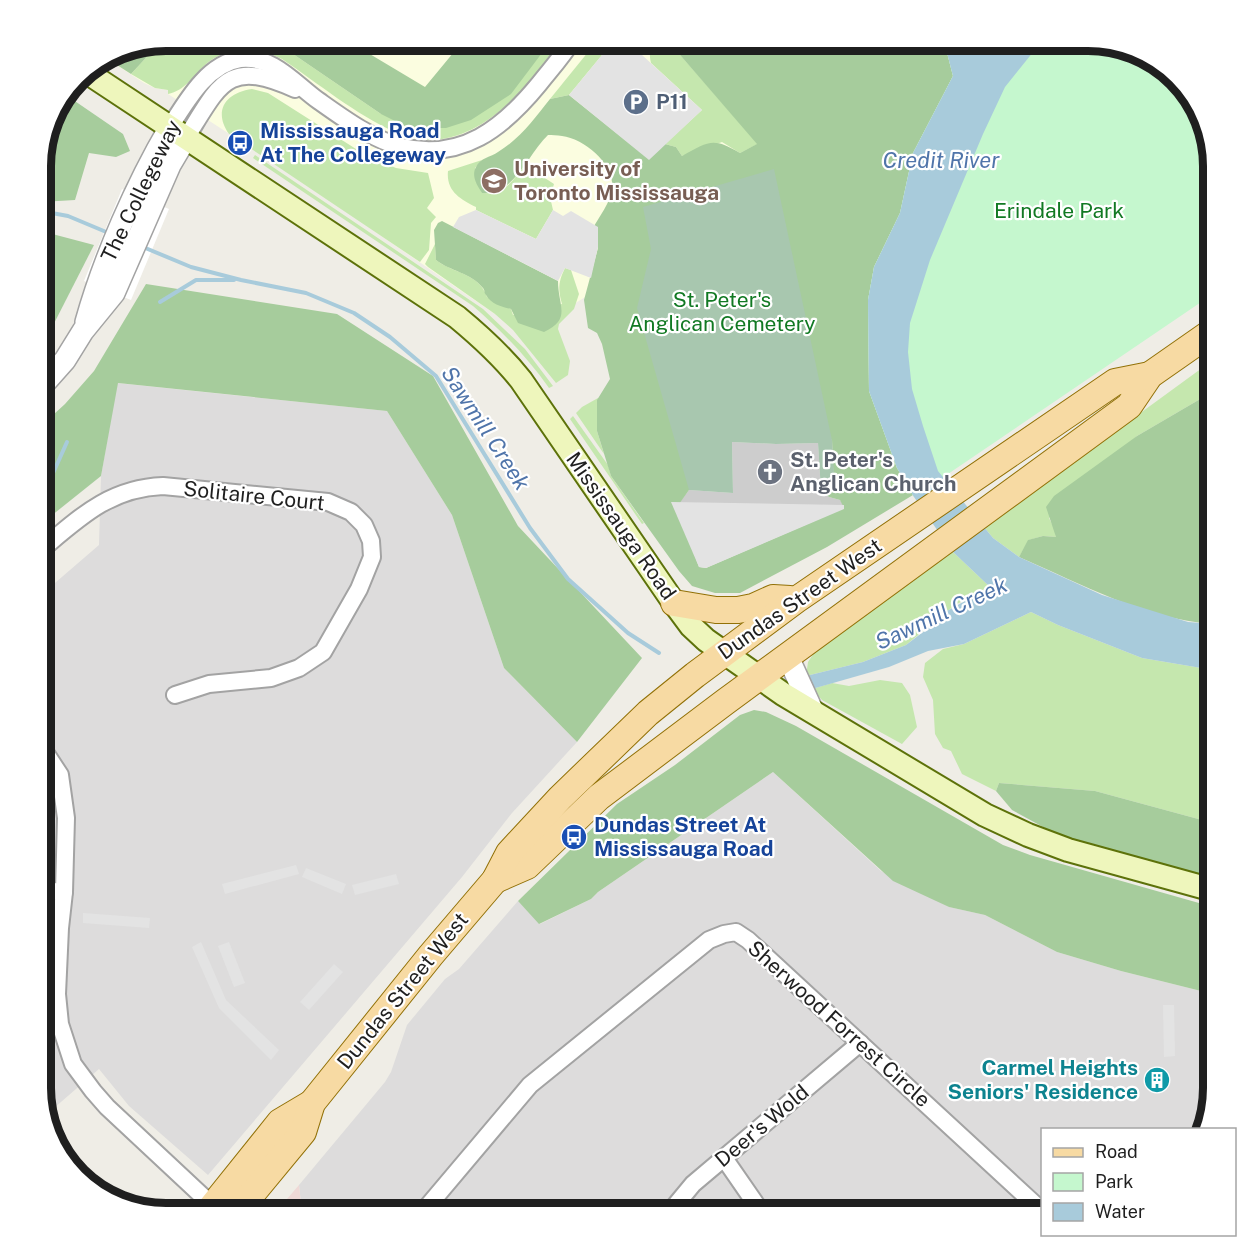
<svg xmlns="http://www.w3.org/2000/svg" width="1254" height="1254" viewBox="0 0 1254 1254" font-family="'Public Sans',sans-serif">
<rect width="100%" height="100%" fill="#efede6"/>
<!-- residential -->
<g fill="#dddcdc">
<polygon points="117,383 387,411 452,515 504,668 577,742 512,813 462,877 208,1175 129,1106 99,1069 46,1115 41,1088 41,595 99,545 101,476"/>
<polygon points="773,772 881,871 949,907 985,915 1057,952 1121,971 1213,994 1213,1088 1205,1129 1042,1130 1042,1213 302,1213 299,1185 385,1082 391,1072 407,1025 445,979 459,969 518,901 540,924 591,899 598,892"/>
</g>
<!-- commercial -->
<polygon fill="#efd9d6" points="299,1185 302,1213 275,1213"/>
<!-- education -->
<polygon fill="#fbfde0" points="166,41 668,41 758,144 603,286 553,317 495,314 303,182 168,94 168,90 155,88 144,83 106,58 118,50"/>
<!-- religious -->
<polygon fill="#cdcdcd" points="732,442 776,444 818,443 821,491 829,497 840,500 844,505 677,506 689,490 733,493"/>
<!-- grass -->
<g fill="#c5e7ae">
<path d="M 173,41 L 202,50 L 222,44 L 274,41 L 381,114 L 547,49 L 551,41 L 563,41 C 527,91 465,164 395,132 C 355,114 319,84 282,59 C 258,46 225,45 204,66 C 192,78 185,90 168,94 L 168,90 L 155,88 L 131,74 L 156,47 Z"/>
<polygon points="597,41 602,44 602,55 569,95 550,99"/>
<path d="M 657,41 L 668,41 L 758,144 L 740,153 L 722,142 L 682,156 L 676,147 L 665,144 L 702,110 L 651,63 C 649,54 649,47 657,41 Z"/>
<path d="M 252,89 L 268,93 L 367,156 L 396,168 L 428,173 L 434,198 L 427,208 L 436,217 L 431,223 L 429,250 L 420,262 L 229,134 C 213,111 225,93 252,89 Z"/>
<path d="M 255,155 L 483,309 L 525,349 L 553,386 L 549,388 C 527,357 502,331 473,306 L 253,158 Z"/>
<path d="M 482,160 L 475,168 L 482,193 C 504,196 513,180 525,165 L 554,184 L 550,197 L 553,210 L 536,239 L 476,210 L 476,207 C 460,199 446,191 448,171 Z"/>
<path d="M 435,244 L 436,260 C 454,274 479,273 487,297 L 511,309 L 513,315 L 562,304 C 558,290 558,282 565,268 L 571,270 L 579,294 L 574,309 L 559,324 L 558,329 L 570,361 L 568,375 L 556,383 L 513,330 L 495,314 L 428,267 L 425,264 Z"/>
<polygon points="1213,360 1213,395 1202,398 1137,436 1049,518 1055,530 1056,537 1043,536 1029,540 1019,557 993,538 984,527"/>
<polygon points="598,398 597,431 604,454 576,413 582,407"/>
<polygon points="573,416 608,465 611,476 644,523 642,524 570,419"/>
<polygon points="952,551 990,587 955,605 906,645 863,662 806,676 808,662 814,653"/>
<polygon points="1031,612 1058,625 1142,658 1213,670 1213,823 1095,791 999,783 996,791 962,774 951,751 943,748 935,734 933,700 923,677 925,663 943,649 964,644"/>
<polygon points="880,680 902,683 910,695 917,727 902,744 822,700 812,689 832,683 849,686"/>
</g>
<!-- forest -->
<g fill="#a6cc9c" fill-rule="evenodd">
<polygon points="166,41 348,41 425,87 463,41 551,41 511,94 471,120 446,128 409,128 381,114 274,41 222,44 202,50 179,51 172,41 156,47 131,74 106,58 118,50"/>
<path d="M 668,41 L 944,41 L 953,76 L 913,153 L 900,213 L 874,267 L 868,300 L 869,391 L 897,468 L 913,495 L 827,547 L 740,593 L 715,593 L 692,586 L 679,571 L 611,476 L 597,431 L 597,400 L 610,379 L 602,344 L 597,333 L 588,328 L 584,300 L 598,248 L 593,228 C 599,217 610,203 612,190 C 616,165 585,139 562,136 C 557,135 552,135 548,135 C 528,154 513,197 482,193 C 477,185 471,176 476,167 C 480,158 491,157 498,152 C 521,138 534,119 550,99 L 569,95 L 649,159 L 665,144 L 676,147 L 682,156 C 709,141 713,137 740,153 L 757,144 ZM 767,398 L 832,440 L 834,491 L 821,491 L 829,497 L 840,500 L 844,508 L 706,568 L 699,567 L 677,507 L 689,490 Z"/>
<polygon points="66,95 123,134 130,151 116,157 89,153 75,200 41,202 41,158 54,110"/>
<path d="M 442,221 L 558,281 C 558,306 572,319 544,332 L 518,323 L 511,309 C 502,307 491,304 486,295 C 483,291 486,291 482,287 C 471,273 450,271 436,260 L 434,230 L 438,223 Z"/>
<polygon points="41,231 94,245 41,349"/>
<polygon points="146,284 337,314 433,376 518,526 642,658 577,742 504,668 452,515 387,411 118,383 101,476 41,524 41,426 65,404 94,371"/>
<path d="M 1213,395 L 1213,624 C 1144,619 1082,584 1019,557 L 1028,540 L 1043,536 L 1056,537 L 1046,507 L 1054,496 L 1137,436 L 1202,398 Z"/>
<polygon points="754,710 766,712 796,726 1003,845 1030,855 1213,907 1213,994 1121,971 1057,952 985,915 949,907 893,881 773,772 598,892 591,899 539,924 518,901 617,804 675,765 740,715"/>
<polygon points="999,783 1095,791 1213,823 1213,880 1056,834 1012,810 996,791"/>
</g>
<!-- cemetery -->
<polygon fill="#a8c7af" points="774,169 832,440 835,491 821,491 818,443 776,444 732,442 733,493 689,490 637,308 651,249 643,207"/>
<!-- park -->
<polygon fill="#c5f7ce" points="944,41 1096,41 1143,53 1182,83 1204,118 1213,166 1213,294 914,497 897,468 869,391 868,300 874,267 900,213 913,153 953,76"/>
<!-- parking -->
<g fill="#e3e3e3">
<polygon points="630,44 702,110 649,160 569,95 602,55"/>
<polygon points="476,210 536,239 553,210 563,216 571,211 598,227 598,247 591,278 565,268 558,281 453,227 459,217"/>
<polygon points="671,502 844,505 844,509 706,568 699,567"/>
<polygon points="296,865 299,874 225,894 222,884"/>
<polygon points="306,868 346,884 342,894 302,877"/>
<polygon points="396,874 399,884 355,895 352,885"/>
<polygon points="83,913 150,918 149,928 83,923"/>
<polygon points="201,942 226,1000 279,1050 271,1060 219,1008 192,947"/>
<polygon points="229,942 245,983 234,987 218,946"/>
<polygon points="334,964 343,972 309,1010 300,1002"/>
<polygon points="1163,1005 1174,1005 1175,1056 1164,1057"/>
</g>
<!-- water -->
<polygon fill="#a8cbdb" points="944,41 954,41 956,50 966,54 978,41 1042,41 1005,87 983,134 930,260 910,323 908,352 912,389 923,426 938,471 993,538 1019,557 1102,595 1188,622 1213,624 1213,670 1142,658 1058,625 1031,612 964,644 928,651 889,667 812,689 806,676 863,662 906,645 927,629 938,616 990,587 952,551 914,497 897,468 869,391 868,300 874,267 900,213 913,153 953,76"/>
<!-- pier -->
<polygon fill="#fff" points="122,189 169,209 131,300 84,281"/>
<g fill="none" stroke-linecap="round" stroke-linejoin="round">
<!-- stream -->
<g stroke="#a8cbdb" stroke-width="4">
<polyline points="41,211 68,216 111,234"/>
<polyline points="143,247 191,267 241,280 306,293 354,313 390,337 436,376 530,528 568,579 628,633 659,653"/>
<polyline points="160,302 196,280 234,280"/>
<polyline points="41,494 54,471 67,442"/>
</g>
<!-- minor casing -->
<g stroke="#a3a3a3" stroke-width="20">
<g id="minor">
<path d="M 170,127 C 186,102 207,64 240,59 C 273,55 295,84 319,101 C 343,118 373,140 402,147 C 462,161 503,128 539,84 C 550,70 562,57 572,41"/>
<path d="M 186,138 C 220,84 227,58 295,89"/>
<path d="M 41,550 C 80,517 110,488 163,486 L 328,502 L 351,512 L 364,525 L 371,541 L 372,557 L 359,589 L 323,652 L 299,668 L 271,678 L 209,684 L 175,695"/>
<polyline points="41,746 60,775 66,818 64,892 60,928 57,994 60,1024 73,1064 93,1091 107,1107 213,1206"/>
<polyline points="41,890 64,892"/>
<polyline points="724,1158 762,1213"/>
<polyline points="422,1213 530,1085 709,940 724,934 736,932 748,940 1042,1211"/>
<polyline points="669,1213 693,1184 860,1043"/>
</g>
</g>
<!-- tertiary casing -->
<g stroke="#a3a3a3" stroke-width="24">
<g id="tertiary">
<path d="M 86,322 C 104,258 136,185 170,127"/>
<polyline points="41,387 65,360 83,331 114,293 170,165 186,138"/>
<polyline points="788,657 813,712"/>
</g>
</g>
<!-- secondary casing -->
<g stroke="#5d720a" stroke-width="26">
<path id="secondary" d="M 85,71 L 457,317 C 480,336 502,356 521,380 L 674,603 L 691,626 L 706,640 L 783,694 L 985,815 L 1028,835 L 1068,850 L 1213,890"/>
</g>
<!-- primary casing -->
<g stroke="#927107" stroke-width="28">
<g id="primary">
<polyline points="674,603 716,610 738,610 753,607 773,598 790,599"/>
<polyline points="495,880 527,866 599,797 725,702 1129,406 1150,375 1213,331"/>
<polyline points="207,1213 280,1122 312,1103"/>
<polyline points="236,1213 303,1132 312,1103 431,955 495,880 509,853 560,798 648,713 695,675 796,600 1115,382 1150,375"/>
</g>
</g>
<!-- minor -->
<use href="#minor" stroke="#fff" stroke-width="16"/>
<!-- tertiary -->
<use href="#tertiary" stroke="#fff" stroke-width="21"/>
<!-- secondary -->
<use href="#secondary" stroke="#eef6bc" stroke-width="22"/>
<!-- primary -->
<use href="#primary" stroke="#f7daa3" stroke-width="26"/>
</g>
<!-- icons -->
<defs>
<g id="parking-disc" transform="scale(1.35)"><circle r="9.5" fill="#5c6f8a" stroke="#fff"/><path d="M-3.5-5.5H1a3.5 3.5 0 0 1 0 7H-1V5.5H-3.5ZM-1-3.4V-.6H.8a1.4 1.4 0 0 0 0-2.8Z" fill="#fff"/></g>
<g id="bus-disc" transform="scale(1.35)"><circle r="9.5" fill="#1a4fb4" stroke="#fff"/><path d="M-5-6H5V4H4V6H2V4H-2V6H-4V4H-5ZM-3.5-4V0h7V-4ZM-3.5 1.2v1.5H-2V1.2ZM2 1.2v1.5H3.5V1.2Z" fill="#fff"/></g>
<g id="university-disc" transform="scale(1.35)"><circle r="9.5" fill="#8d6e63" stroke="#fff"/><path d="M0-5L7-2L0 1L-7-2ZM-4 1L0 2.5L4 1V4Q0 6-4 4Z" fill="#fff"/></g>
<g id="church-disc" transform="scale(1.35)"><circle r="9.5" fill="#6b7280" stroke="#fff"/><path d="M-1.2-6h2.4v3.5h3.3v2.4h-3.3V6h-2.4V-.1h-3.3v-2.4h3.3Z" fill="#fff"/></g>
<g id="building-disc" transform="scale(1.35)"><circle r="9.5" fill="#0f9aa8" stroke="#fff"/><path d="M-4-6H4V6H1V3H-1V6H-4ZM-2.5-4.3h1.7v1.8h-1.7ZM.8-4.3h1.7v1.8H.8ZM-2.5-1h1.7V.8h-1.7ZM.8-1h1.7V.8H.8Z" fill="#fff"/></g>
</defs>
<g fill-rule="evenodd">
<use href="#parking-disc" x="636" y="102"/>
<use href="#bus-disc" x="240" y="143"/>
<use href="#university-disc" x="494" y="181"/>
<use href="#church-disc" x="770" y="472"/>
<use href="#bus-disc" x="574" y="837"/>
<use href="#building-disc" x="1157" y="1080"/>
</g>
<g text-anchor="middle" stroke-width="4.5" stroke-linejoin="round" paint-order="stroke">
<!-- service labels -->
<g font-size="21" font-weight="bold" fill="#4e5e75" stroke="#fff" text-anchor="start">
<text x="656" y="109">P11</text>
</g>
<!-- transit labels -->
<g font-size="21" font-weight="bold" fill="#164399" stroke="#fff" text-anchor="start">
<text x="260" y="138">Mississauga Road<tspan x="260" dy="24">At The Collegeway</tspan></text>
<text x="594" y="832">Dundas Street At<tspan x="594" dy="24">Mississauga Road</tspan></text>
</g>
<!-- education labels -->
<g font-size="21" font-weight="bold" fill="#785e54" stroke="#fff" text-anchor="start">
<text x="514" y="176">University of<tspan x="514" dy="24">Toronto Mississauga</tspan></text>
</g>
<!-- street labels -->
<g font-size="21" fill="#1f1f1f" stroke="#fff">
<text transform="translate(141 191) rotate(-64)" y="7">The Collegeway</text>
<text transform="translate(254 496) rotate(6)" y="7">Solitaire Court</text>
<text transform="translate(621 526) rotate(55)" y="7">Mississauga Road</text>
<text transform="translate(800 599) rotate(-35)" y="7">Dundas Street West</text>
<text transform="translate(403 991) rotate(-51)" y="7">Dundas Street West</text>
<text transform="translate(839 1024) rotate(42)" y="7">Sherwood Forrest Circle</text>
<text transform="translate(762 1126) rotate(-40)" y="7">Deer's Wold</text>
</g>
<!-- park labels -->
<g font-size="21" fill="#117923" stroke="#fff">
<text x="1059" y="218">Erindale Park</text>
<text x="722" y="307">St. Peter's<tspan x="722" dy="24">Anglican Cemetery</tspan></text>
</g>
<!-- worship labels -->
<g font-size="21" font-weight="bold" fill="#5b616d" stroke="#fff" text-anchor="start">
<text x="790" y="467">St. Peter's<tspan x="790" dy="24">Anglican Church</tspan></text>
</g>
<!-- culture labels -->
<g font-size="21" font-weight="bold" fill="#0d838f" stroke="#fff" text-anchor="end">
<text x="1138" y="1075">Carmel Heights<tspan x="1138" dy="24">Seniors' Residence</tspan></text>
</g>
<!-- water labels -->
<g font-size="22" font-style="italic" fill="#5075aa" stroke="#fff">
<text x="941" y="168">Credit River</text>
<text transform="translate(486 428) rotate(57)" y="8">Sawmill Creek</text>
<text transform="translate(941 613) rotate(-25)" y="8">Sawmill Creek</text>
</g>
</g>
<!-- crop -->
<path d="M0 0H1254V1254H0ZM166 51H1088A115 115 0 0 1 1203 166V1088A115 115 0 0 1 1088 1203H166A115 115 0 0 1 51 1088V166A115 115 0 0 1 166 51Z" fill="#fff" fill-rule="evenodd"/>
<path fill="none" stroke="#1f1f1f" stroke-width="8" d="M166 51H1088A115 115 0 0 1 1203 166V1088A115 115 0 0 1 1088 1203H166A115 115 0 0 1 51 1088V166A115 115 0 0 1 166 51Z"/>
<!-- legend -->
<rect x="1041" y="1128" width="195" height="108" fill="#ffffff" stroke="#a5a5a5" stroke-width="1.5"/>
<rect x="1053" y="1148" width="30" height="9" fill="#f7daa3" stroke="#a5a5a5" stroke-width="1.5"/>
<text x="1095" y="1158" font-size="18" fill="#1f1f1f">Road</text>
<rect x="1053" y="1173" width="30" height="18" fill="#c5f7ce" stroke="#a5a5a5" stroke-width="1.5"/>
<text x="1095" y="1188" font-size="18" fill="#1f1f1f">Park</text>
<rect x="1053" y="1203" width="30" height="18" fill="#a8cbdb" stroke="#a5a5a5" stroke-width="1.5"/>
<text x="1095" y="1218" font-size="18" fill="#1f1f1f">Water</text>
</svg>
